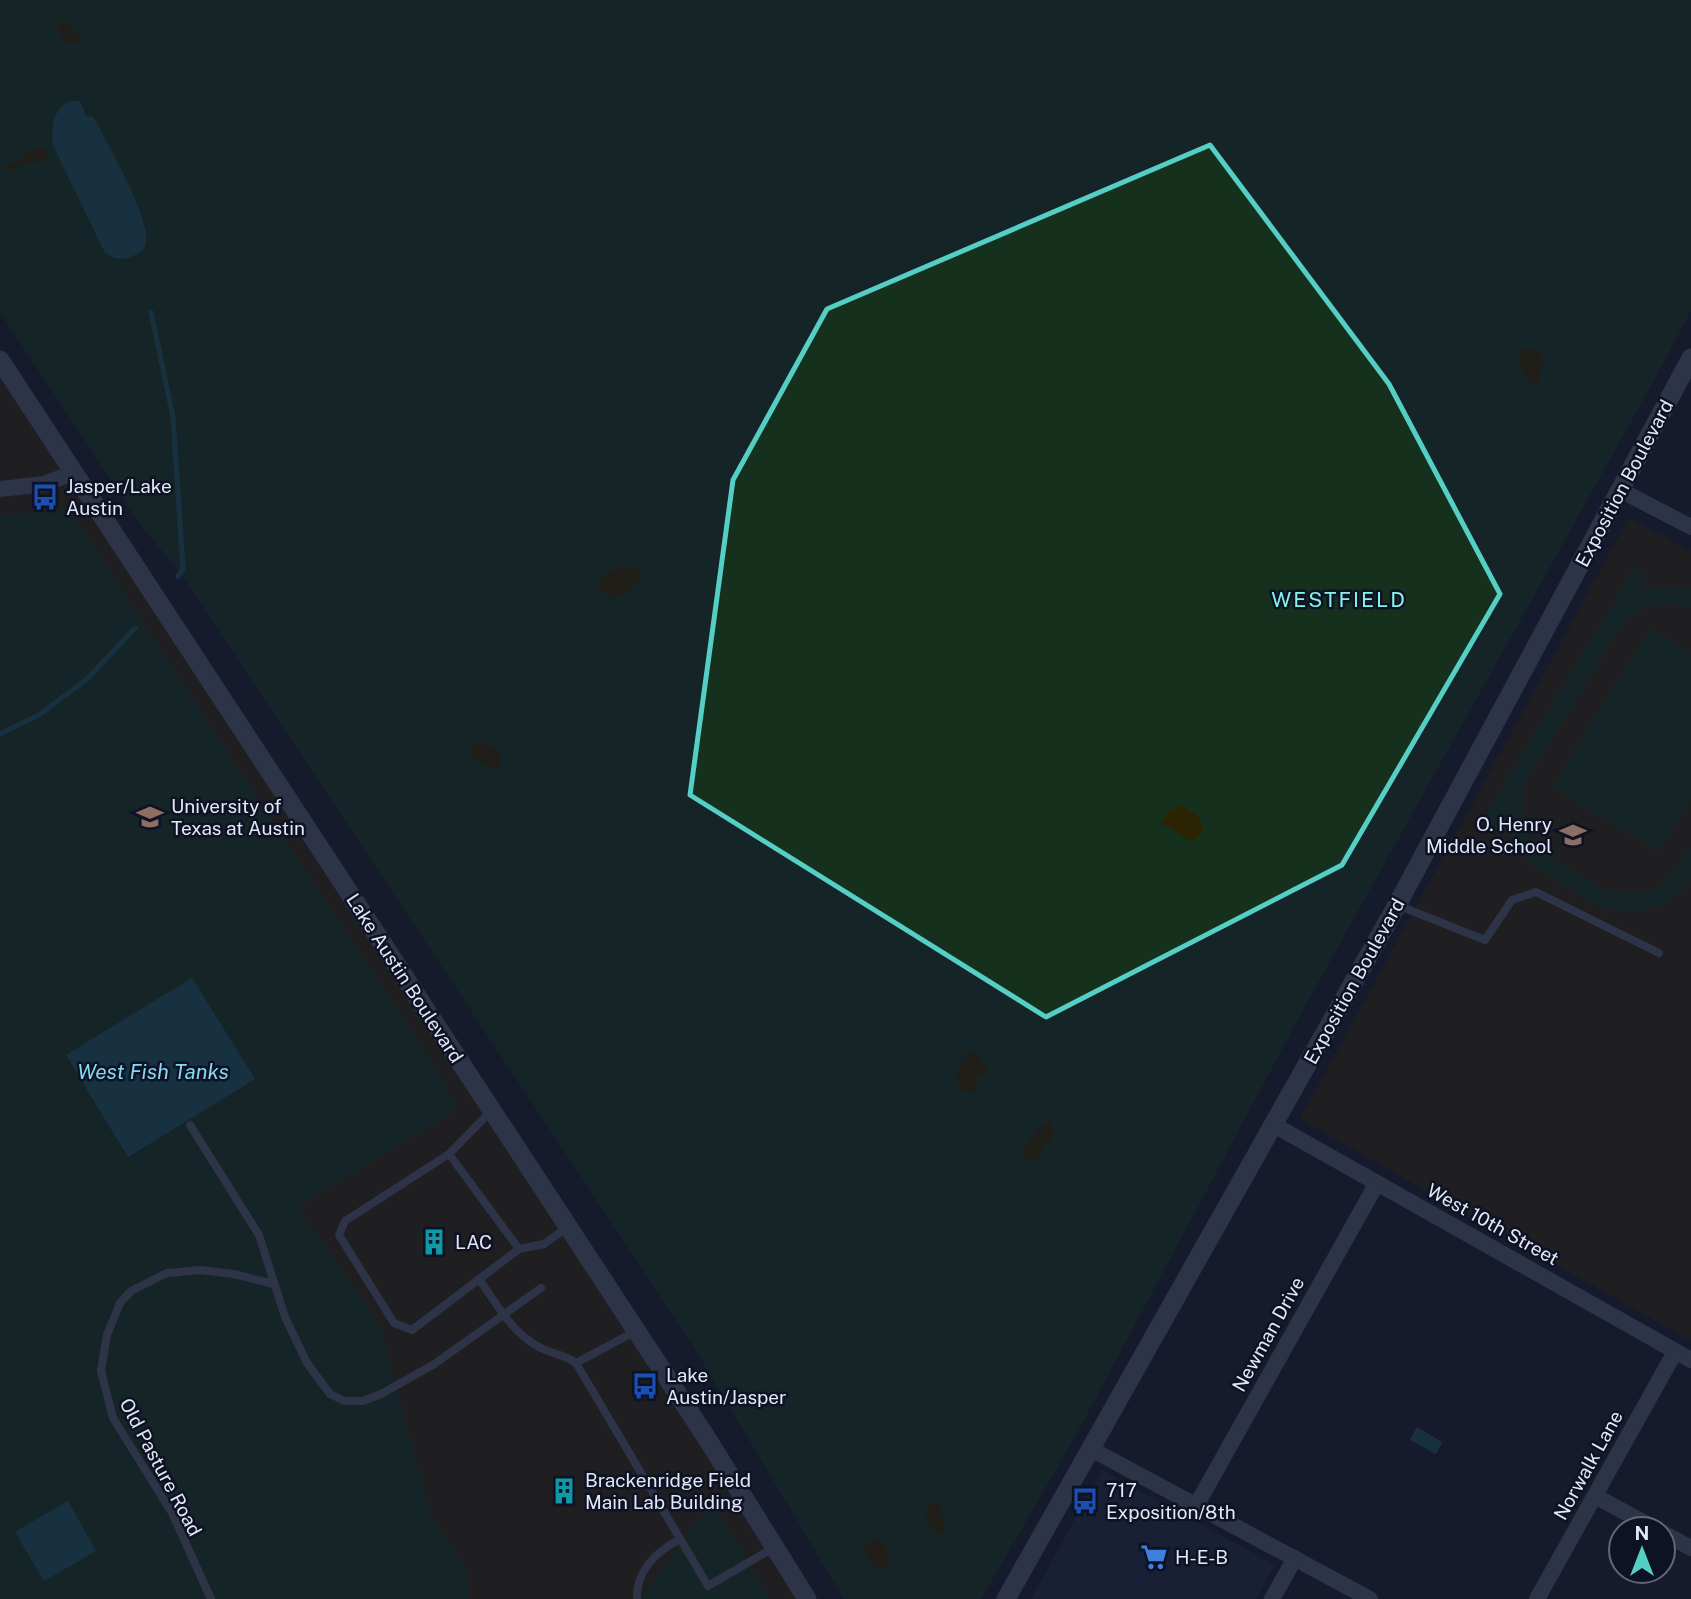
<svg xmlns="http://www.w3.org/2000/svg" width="1691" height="1599" viewBox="0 0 1691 1599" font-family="'Public Sans',sans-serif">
<rect width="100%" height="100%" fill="#151b2e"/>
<!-- built -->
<polygon fill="#1d243d" points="1102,1470 1275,1565 1256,1599 1031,1599"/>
<!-- education -->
<g fill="#2a2212">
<polygon points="0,360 807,1599 0,1599"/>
<polygon points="1629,518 1691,551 1691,1341 1300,1119"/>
</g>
<!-- green -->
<g fill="#16301e">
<polygon points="0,0 1691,0 1691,311 1652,384 1305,1006 1076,1435 981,1599 844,1599 692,1344 185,579 141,525 0,312"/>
<polygon points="68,508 441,1077 457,1110 297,1207 379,1322 431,1516 467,1570 469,1599 0,1599 0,516"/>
<path d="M 1634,568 L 1648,576 L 1640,591 L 1665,586 L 1691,590 L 1691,609 C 1666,599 1644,605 1625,621 L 1530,775 C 1499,839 1561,864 1606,890 C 1649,902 1670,882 1691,847 L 1691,880 L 1686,887 L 1662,905 L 1632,913 L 1619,912 L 1596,905 L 1535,868 L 1516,848 L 1510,836 L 1505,818 L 1496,830 L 1481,822 Z"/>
<polygon points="1650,628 1691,653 1691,798 1658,852 1552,787"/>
<polygon points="712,1501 770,1599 640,1599"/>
</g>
<!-- sand -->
<g fill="#2b2302">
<polygon points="66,20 79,36 79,42 75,44 67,43 58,32 60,22"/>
<path d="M 39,146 L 46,150 L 47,155 L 44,161 L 26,164 L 6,171 L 3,169 C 13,161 33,153 39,146 Z"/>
<path d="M 1526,348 C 1556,353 1537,371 1539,387 L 1535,388 C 1528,374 1512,369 1522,350 Z"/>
<path d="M 630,566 L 641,572 L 642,577 L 629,591 L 612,599 L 597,588 C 602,574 614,567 630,566 Z"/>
<path d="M 483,743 C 494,746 507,755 499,768 L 490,769 L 469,754 L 473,744 Z"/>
<path d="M 1182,806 C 1194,811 1201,818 1203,831 L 1194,840 C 1180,840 1174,825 1160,824 L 1170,810 Z"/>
<polygon points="969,1051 976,1053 986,1066 985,1073 975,1078 978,1088 972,1093 962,1091 955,1074 962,1061 968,1057 965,1052"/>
<path d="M 1047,1122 L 1052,1122 C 1058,1140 1052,1137 1042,1149 C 1040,1152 1039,1157 1036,1161 L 1029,1160 L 1024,1156 C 1023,1141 1037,1131 1047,1122 Z"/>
<path d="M 939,1500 L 945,1527 L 943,1533 L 938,1534 C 926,1529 923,1514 929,1504 Z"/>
<path d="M 876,1539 C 885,1545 891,1554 889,1565 L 884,1569 L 874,1566 L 863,1550 L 867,1542 Z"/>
</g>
<!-- water -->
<g fill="#1c4d5a">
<path d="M 70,101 L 79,101 L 83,107 L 85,115 L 93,117 L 99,127 C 109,148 157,229 144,248 C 142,253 135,255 130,257 C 121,260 113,259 105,253 L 53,145 C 51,127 53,109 70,101 Z"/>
<polygon points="192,978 255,1079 128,1157 66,1055"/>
<polygon points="1417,1427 1442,1442 1436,1454 1410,1440"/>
<polygon points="68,1501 96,1551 44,1581 15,1532"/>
</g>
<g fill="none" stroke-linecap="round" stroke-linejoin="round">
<!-- stream -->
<g stroke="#1c4d5a" stroke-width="5">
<polyline points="151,312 173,417 183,569 178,576"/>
<polyline points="0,734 39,715 87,679 135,628"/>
</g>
<!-- service -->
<g stroke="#4a5268" stroke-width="8">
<polyline points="1397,905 1485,940 1512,900 1536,892 1659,953"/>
<polyline points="492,1110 449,1154 345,1221 339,1235 394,1323 412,1330 519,1249 544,1244 568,1227"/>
<polyline points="190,1125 259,1235 285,1317 307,1363 330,1394 344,1401 363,1401 381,1394 433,1365 541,1288"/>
<polyline points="449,1154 519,1249"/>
<path d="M 479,1279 C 496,1303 513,1335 541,1348 C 553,1354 565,1355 576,1363 L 708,1586 L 775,1547"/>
<polyline points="576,1363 636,1331"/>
<polyline points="211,1599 172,1513 113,1418 101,1371 107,1335 120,1303 131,1291 167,1273 200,1270 234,1274 274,1284"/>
<path d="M 637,1599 C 636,1570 656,1552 680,1539"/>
</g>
<!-- minor -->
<g stroke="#4a5268" stroke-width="16">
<polyline points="0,489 44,484 73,473"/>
<polyline points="1620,490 1691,527"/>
<polyline points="1274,1125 1691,1360"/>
<polyline points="1091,1449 1370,1599"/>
<polyline points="1595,1496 1656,1529"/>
<polyline points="1196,1506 1377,1183"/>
<polyline points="1663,1533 1691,1548"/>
<polyline points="1272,1599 1295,1558"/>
<polyline points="1537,1599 1675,1352"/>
</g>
<!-- tertiary -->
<g stroke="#4a5268" stroke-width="19">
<polyline points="0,360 706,1437 807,1599"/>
<polyline points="1006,1599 1397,905 1691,358"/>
</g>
</g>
<!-- marked area -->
<path d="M0 0H1691V1599H0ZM 1210,145 L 1389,384 L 1500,594 L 1342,865 L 1046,1017 L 690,795 L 733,480 L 827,309 Z" fill="#151b2e" fill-opacity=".55" fill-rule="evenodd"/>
<path fill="none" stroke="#55cec6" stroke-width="5" stroke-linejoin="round" d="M 1210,145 L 1389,384 L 1500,594 L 1342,865 L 1046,1017 L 690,795 L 733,480 L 827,309 Z"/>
<!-- icons -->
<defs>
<g id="bus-bare" transform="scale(2.1)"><path d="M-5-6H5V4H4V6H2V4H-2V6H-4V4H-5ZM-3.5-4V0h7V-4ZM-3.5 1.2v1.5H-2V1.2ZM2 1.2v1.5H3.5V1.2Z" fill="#1a4fb4" stroke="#0d1224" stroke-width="2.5" paint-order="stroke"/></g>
<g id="university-bare" transform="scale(2.1)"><path d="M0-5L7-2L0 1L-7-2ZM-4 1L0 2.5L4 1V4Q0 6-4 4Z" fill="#8d6e63" stroke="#0d1224" stroke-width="2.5" paint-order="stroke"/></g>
<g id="school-bare" transform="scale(2.1)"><path d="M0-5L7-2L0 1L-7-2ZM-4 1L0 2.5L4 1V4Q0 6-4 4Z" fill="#8d6e63" stroke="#0d1224" stroke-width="2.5" paint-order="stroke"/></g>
<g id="building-bare" transform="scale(2.1)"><path d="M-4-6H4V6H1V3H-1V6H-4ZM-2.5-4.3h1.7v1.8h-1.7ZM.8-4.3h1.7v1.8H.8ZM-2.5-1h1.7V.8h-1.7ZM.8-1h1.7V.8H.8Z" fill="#0f9aa8" stroke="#0d1224" stroke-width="2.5" paint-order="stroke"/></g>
<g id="supermarket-bare" transform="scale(2.1)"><path d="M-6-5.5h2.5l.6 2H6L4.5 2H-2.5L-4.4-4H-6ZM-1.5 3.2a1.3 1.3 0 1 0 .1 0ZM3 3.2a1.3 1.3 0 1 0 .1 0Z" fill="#3f7fe0" stroke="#0d1224" stroke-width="2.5" paint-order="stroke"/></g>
</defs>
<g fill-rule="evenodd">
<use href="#bus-bare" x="45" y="497"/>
<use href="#university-bare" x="150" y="817"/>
<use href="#school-bare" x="1573" y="835"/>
<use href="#building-bare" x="434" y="1242"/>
<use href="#bus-bare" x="645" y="1386"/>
<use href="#building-bare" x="564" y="1491"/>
<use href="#bus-bare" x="1085" y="1501"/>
<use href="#supermarket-bare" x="1154" y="1557"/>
</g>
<g text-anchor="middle" stroke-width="5" stroke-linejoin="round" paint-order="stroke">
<!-- street labels -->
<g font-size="19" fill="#e4e8f6" stroke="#0d1224">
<text transform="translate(1624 483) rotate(-62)" y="7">Exposition Boulevard</text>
<text transform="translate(405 978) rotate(57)" y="7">Lake Austin Boulevard</text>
<text transform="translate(1354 981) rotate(-61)" y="7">Exposition Boulevard</text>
<text transform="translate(1493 1224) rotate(29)" y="7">West 10th Street</text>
<text transform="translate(1268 1334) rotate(-61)" y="7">Newman Drive</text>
<text transform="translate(1588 1465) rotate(-61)" y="7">Norwalk Lane</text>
<text transform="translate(161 1467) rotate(62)" y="7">Old Pasture Road</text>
</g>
<!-- poi labels -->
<g font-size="19" fill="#e4e8f6" stroke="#0d1224" text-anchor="start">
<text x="66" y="493">Jasper/Lake<tspan x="66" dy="22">Austin</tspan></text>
<text x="171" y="813">University of<tspan x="171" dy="22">Texas at Austin</tspan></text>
<text x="1552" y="831" text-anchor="end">O. Henry<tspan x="1552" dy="22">Middle School</tspan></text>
<text x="455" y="1249">LAC</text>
<text x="666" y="1382">Lake<tspan x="666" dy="22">Austin/Jasper</tspan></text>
<text x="585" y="1487">Brackenridge Field<tspan x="585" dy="22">Main Lab Building</tspan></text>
<text x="1106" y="1497">717<tspan x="1106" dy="22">Exposition/8th</tspan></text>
<text x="1175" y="1564">H-E-B</text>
</g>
<!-- neighbourhood labels -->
<g font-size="21" letter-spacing="2" fill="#88f2ea" stroke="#0d1224">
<text x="1339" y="607">WESTFIELD</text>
</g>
<!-- water labels -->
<g font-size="21" font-style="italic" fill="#87d9f0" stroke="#0d1224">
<text x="153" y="1079">West Fish Tanks</text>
</g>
</g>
<!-- north arrow -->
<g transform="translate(1642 1550)"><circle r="33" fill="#0d1224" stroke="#636878" stroke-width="2"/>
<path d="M0-5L12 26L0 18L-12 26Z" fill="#55cec6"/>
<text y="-10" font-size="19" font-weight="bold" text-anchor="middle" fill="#e4e8f6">N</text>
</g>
</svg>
